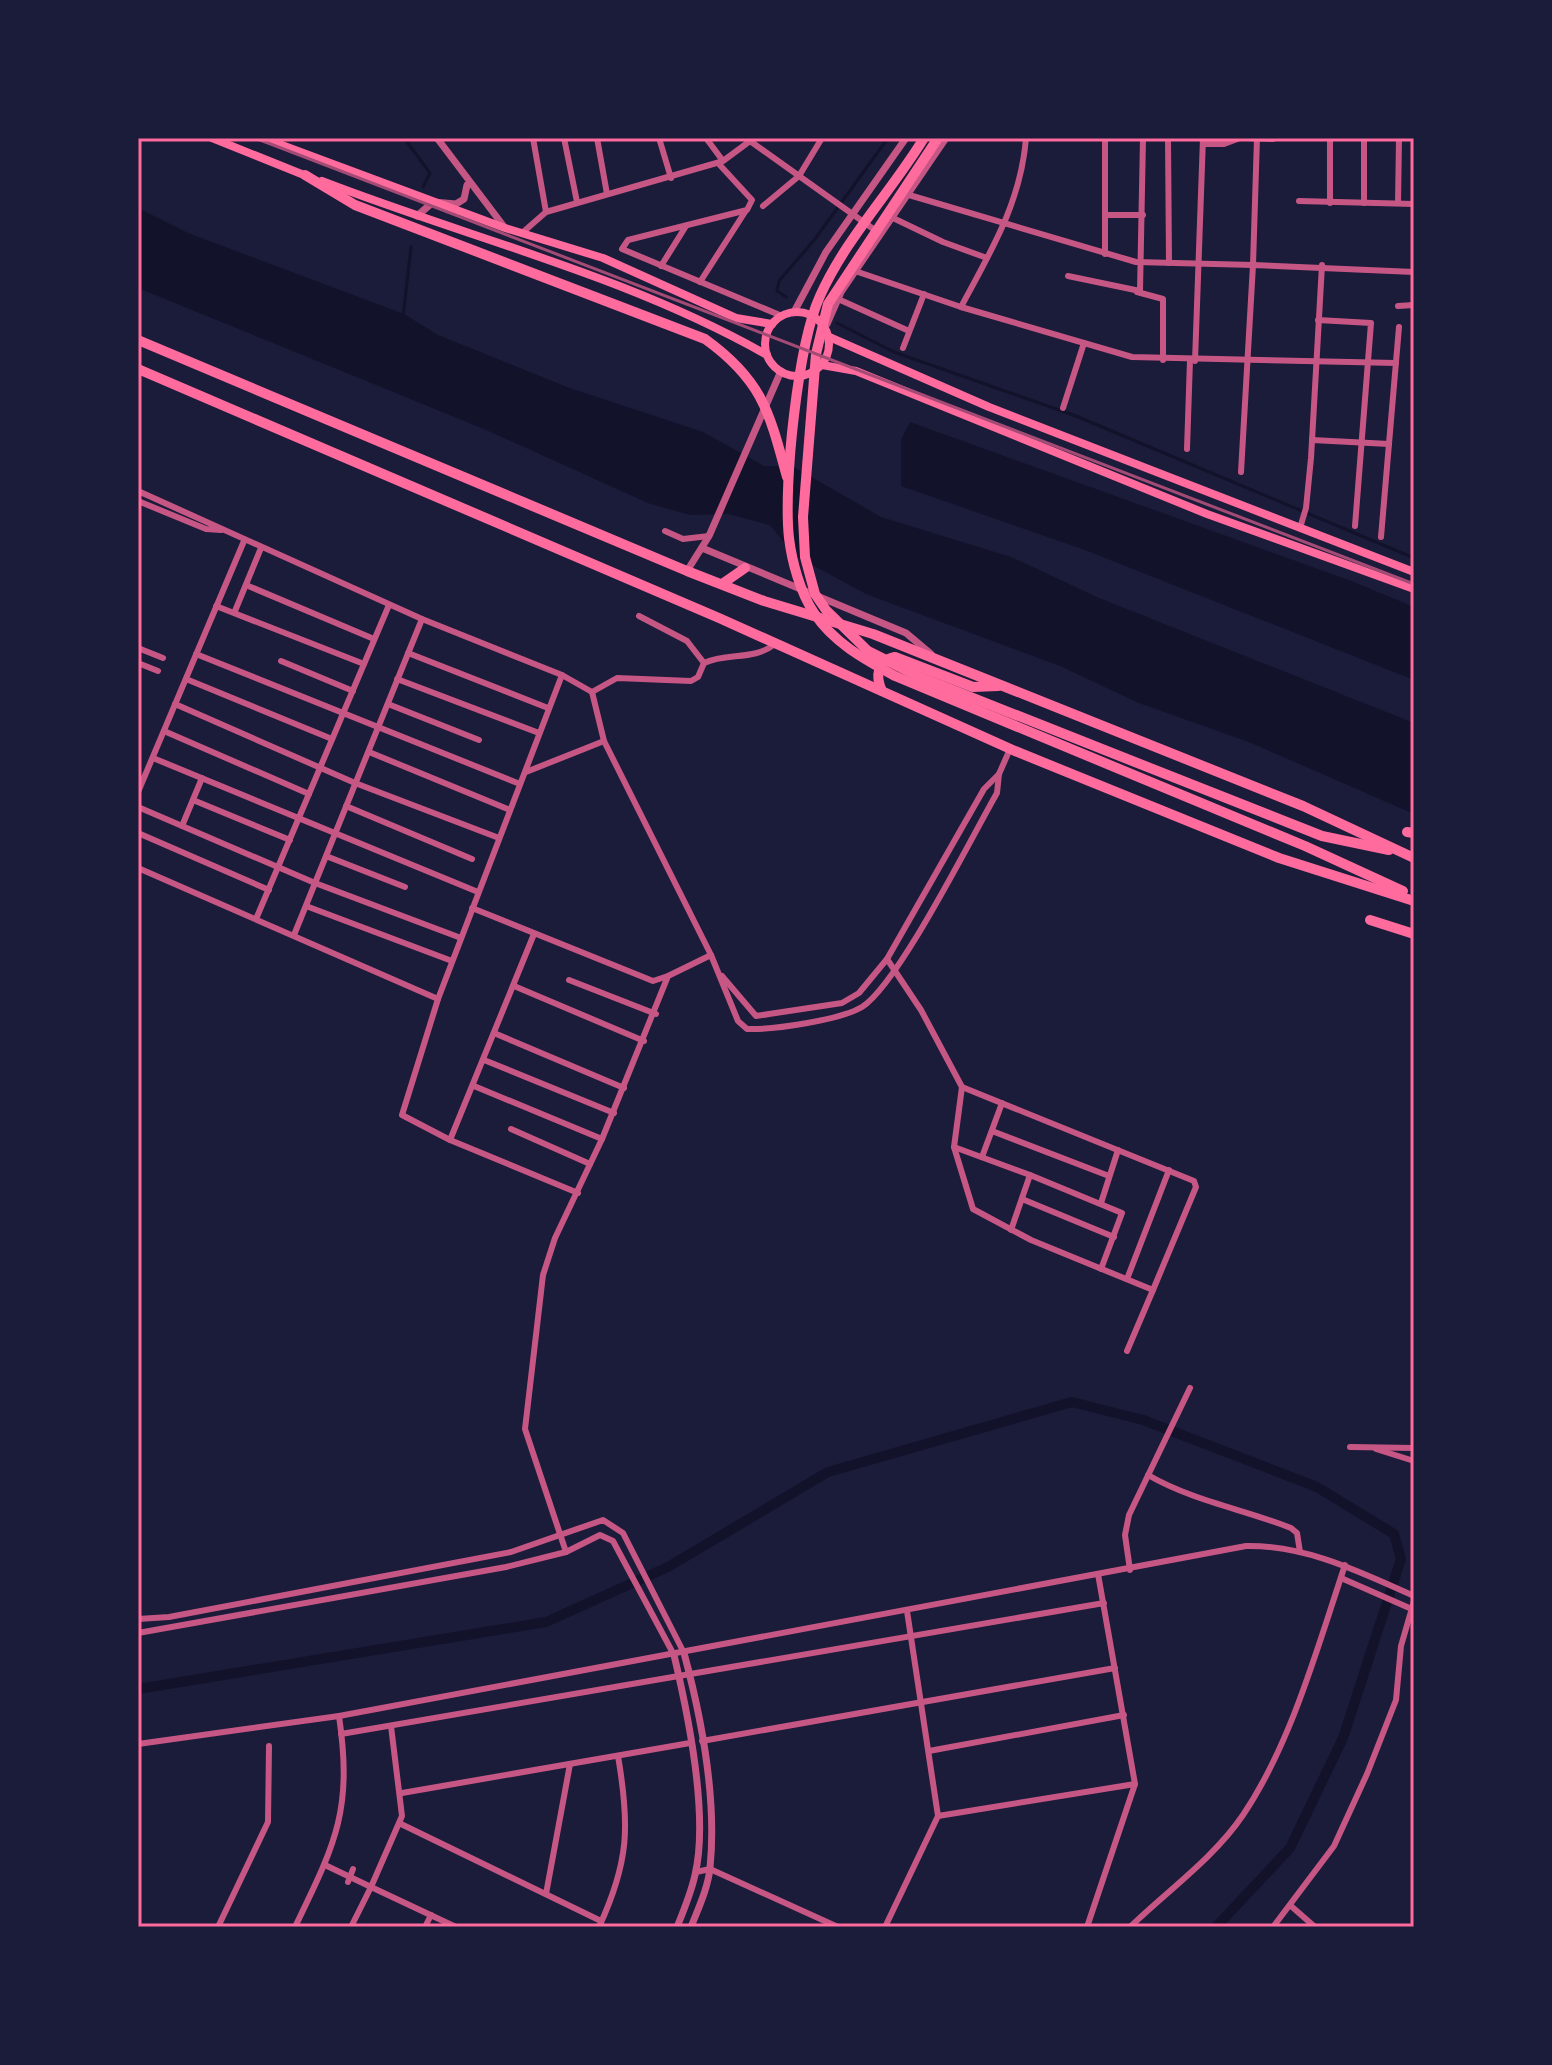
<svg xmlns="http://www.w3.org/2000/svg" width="1552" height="2065" viewBox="0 0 1552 2065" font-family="Inter,sans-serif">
<rect width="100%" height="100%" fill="#1b1b3a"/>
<!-- water -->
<g fill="#12122b">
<polygon points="138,208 188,233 404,314 438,335 567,387 703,432 764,466 792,466 881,517 1011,557 1099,598 1414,723 1414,814 1249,742 1139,703 1060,666 866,594 794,555 770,525 728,514 690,515 648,503 484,429 138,288"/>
<polygon points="910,422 1354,582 1414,607 1414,680 1085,550 901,486 901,440"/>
</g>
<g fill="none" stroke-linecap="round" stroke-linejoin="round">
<!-- stream -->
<g stroke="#12122b" stroke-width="3">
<polyline points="404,138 430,173 423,187"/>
<polyline points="786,297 777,291 779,281 815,239 888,138"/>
<polyline points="403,318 411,247"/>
<polyline points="837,323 894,352 1076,416 1414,558"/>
</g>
<!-- canal -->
<polyline stroke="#12122b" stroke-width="10" points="138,1689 546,1622 668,1567 828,1472 1072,1402 1143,1420 1317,1487 1394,1534 1401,1559 1343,1738 1290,1848 1216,1927"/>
<!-- minor -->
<g stroke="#c65784" stroke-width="6">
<polyline points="533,138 546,212"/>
<polyline points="564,138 577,202"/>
<polyline points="597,138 607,194"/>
<polyline points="659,138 671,178"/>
<polyline points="706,138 723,161 750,141 879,233"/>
<polyline points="1105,138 1105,254"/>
<polyline points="1168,138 1169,263"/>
<polyline points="1247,138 1273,139"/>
<polyline points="1364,138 1364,203"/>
<polyline points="1203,144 1224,144 1240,138"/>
<polyline points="718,163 752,200 747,210 628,240 622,249 782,316"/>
<polyline points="909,195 1136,262 1253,265 1257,138"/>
<polyline points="1299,201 1414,204"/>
<polyline points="1330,203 1330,138"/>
<polyline points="1398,203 1399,138"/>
<polyline points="763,206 799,176 822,138"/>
<polyline points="1105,215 1143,215"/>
<polyline points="893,218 943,242 987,258"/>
<polyline points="522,233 546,212 720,162"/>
<polyline points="661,266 686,226"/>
<polyline points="858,272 961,307 1132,357 1396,363"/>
<polyline points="1068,276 1140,291 1143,138"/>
<polyline points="700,282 745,212"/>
<polyline points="1137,292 1163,299 1163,360"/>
<polyline points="838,299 909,331"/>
<polyline points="1398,306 1414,305"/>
<path d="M 961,307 C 991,251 1021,202 1026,138"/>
<polyline points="1318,320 1371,323 1355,526"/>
<polyline points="903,348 924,294"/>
<polyline points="1195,361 1203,138"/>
<polyline points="1063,408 1084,343"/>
<polyline points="1312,440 1389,444"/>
<polyline points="1187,449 1190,360"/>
<polyline points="1241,472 1253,265 1414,272"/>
<polyline points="138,491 422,619 562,675 592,692"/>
<polyline points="138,501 206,529 221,530"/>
<polyline points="1300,528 1306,508 1311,458 1322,265"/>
<polyline points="665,531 683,539 709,536"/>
<polyline points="1381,537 1399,327"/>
<polyline points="246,585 374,639"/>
<polyline points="216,606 364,664"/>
<polyline points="235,611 261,548"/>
<polyline points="639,616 687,641 704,663"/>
<polyline points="138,648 163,658"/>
<polyline points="408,653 548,708"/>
<polyline points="196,654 520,784"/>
<polyline points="281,661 353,691"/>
<polyline points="138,663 158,671"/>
<polyline points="186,679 332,739"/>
<polyline points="397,679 539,733"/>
<polyline points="175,704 355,783 499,838"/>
<polyline points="388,704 479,740"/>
<polyline points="164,731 309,794"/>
<polyline points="369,752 510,810"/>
<polyline points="153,758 478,892"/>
<polyline points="526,772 604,741"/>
<polyline points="138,792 244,541"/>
<polyline points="193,800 290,840"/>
<polyline points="346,806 472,859"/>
<polyline points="138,807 315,883 461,938"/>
<polyline points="182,826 202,778"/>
<polyline points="138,833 269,890"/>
<polyline points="326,856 405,887"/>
<polyline points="138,868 438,999 402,1115 450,1140 578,1193"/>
<polyline points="306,906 452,961"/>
<polyline points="472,908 653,981 668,976"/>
<polyline points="256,919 389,605"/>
<polyline points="294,935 422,619"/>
<path d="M 711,955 L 738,1021 L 747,1029 C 773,1030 840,1020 862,1007 C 899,983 971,838 997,793 L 999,774 L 1010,749"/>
<polyline points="887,959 921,1010 962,1087 954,1147 973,1209 1031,1240 1153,1290 1127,1351"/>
<polyline points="722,976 756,1016 842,1003 859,993 887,959 984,789 999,774"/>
<polyline points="569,980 656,1014"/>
<polyline points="514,986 644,1041"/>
<polyline points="438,999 562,675"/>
<polyline points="494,1033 624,1088"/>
<polyline points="484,1060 614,1113"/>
<polyline points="474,1086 602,1139"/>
<polyline points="962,1087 1194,1181 1196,1187 1153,1290"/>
<polyline points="511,1129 590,1164"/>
<polyline points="992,1131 1109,1176"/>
<polyline points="450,1140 534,934"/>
<polyline points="954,1147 1030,1175 1011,1230"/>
<polyline points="982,1157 1002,1103"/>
<polyline points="1030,1175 1122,1213 1101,1269"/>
<polyline points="1022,1199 1114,1237"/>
<polyline points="1101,1203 1118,1150"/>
<polyline points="1127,1279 1169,1170"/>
<polyline points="1350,1447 1414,1448"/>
<polyline points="1376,1449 1414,1461"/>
<path d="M 1148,1475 C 1193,1501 1243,1509 1291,1528 L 1297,1533 L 1300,1552"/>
<path d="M 566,1552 L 525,1429 L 543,1275 L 555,1238 L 602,1139 L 668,976 L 711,955 L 604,741 L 592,692 L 617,678 L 691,681 L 698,677 L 704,663 C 727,652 754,661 775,644"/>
<polyline points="1130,1570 1125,1535 1129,1515 1190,1388"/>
<polyline points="1341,1578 1414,1610"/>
<polyline points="138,1619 169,1617 511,1552 603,1520 623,1533 684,1653"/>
<polyline points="138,1633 506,1567 566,1552 600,1535 613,1541 674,1655"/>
<polyline points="391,1726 402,1816 371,1887 456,1927"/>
<polyline points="341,1734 1104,1603"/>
<polyline points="702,1741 1115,1668"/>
<path d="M 138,1744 L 339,1716 L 1246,1546 C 1306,1545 1360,1572 1414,1596"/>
<polyline points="929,1751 1124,1715"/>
<polyline points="402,1793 690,1743"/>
<polyline points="938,1816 1135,1784"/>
<polyline points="401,1824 601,1921"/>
<polyline points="325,1865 371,1887 351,1927"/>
<polyline points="696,1872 710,1869 838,1927"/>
<polyline points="348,1882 353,1869"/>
<polyline points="546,1894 570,1764"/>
<polyline points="1291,1906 1315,1927"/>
<polyline points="218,1927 268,1822 269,1746"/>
<path d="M 295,1927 C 335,1844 353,1811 339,1716"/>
<polyline points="425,1927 431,1915"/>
<path d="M 599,1927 C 629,1862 630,1826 618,1756"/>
<polyline points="885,1927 938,1816 907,1611"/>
<polyline points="1087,1927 1135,1784 1098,1574"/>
<path d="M 1130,1927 C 1167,1891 1214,1858 1243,1815 C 1291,1744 1318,1646 1345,1565"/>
<polyline points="1273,1927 1334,1846 1367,1774 1396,1700 1401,1646 1414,1601"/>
</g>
<!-- tertiary -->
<g stroke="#c65784" stroke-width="7">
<polyline points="437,138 505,228"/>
<polyline points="417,216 433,202 456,204 464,199 467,185"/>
<polyline points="794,312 826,252 906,138"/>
<polyline points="827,324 841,292 946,138"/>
<polyline points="702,548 906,633 931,654"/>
<polyline points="687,571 709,536 781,371"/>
<path d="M 684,1653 C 702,1720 717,1799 710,1868 C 708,1888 698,1909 691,1927"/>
<path d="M 674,1655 C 688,1714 709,1816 695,1875 C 691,1893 684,1910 677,1927"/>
</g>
<!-- secondary -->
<g stroke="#ff6b9d" stroke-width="8">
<polyline points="212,138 309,177"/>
<polyline points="263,138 505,228 603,258 736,318 772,324"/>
<path d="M 322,181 C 472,239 626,275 767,355"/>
<circle cx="797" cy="344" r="32"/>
<polyline points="827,336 989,407 1414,572"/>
<polyline points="822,365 856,371 1207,514 1414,589"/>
</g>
<!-- trunk -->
<g stroke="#ff6b9d" stroke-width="10">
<path d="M 924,138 C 891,192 846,238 820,296 C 798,344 783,485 789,538 C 792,562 800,592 814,613 C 834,643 864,659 895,676 L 1305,846 L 1403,891"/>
<polyline points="938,138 828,304 816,354 803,517 805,557 815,594 826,610 868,651 920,677 1322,836 1389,850"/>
<path d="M 305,175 L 355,205 L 705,339 C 762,380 769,411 787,477"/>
<polyline points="138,340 687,571 764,601 873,634 1303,806 1414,858"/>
<polyline points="138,369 719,618 1015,751 1279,858 1414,901"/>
<polyline points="722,584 745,568"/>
<path d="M 882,691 C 875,676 877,661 895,657 L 973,687 L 998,686"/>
<polyline points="1407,832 1414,833"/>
<polyline points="1370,920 1414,934"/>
</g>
<!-- rail -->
<path stroke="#a44b75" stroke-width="3" d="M 255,138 C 641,287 1028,433 1414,584"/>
</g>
<!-- border -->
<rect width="1552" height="2065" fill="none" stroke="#1b1b3a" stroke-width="280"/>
<rect x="140" y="140" width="1272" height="1785" fill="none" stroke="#ff6b9d" stroke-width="3"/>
</svg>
